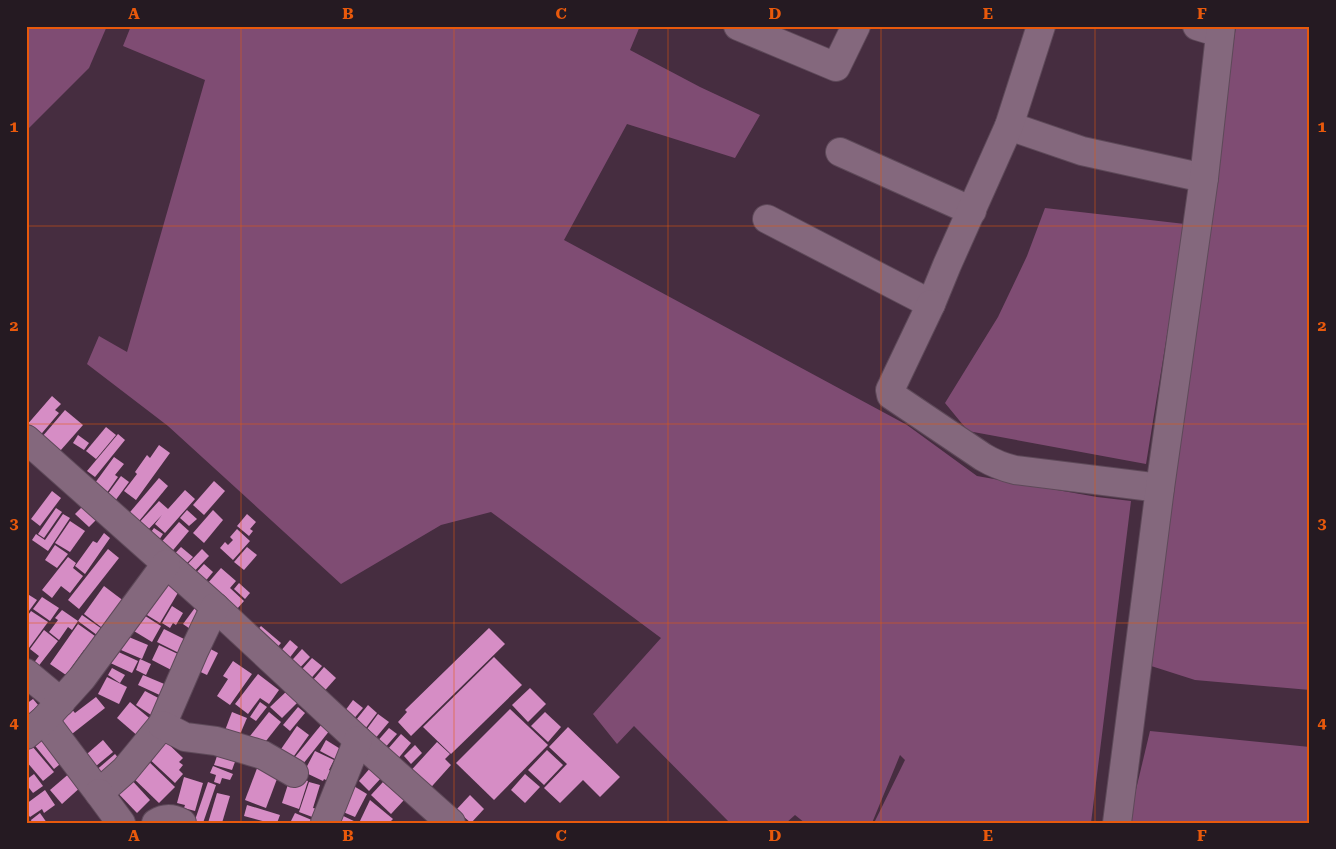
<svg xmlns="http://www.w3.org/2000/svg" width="1336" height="849" viewBox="0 0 1336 849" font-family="'Roboto Serif',serif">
<rect width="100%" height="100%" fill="#462d40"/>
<!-- green -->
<g fill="#7f4c73">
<polygon points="26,26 107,26 89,68 26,131"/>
<polygon points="131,26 640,26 630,50 700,87 760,115 735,158 627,124 564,240 907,425 977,476 1097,497 1131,501 1091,823 874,823 905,760 900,755 872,823 805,823 795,815 786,823 730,823 634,726 617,744 593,714 661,638 491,512 441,525 341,584 168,426 87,364 99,336 127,352 205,80 123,46"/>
<polygon points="1236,26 1310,26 1310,690 1195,680 1148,665 1208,225"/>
<polygon points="1045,208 1185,224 1146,464 968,431 945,403 998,317 1027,256"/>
<polygon points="1150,731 1310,747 1310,823 1128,823"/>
</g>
<!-- building -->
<g fill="#d68dc5">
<polygon points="52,396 61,404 55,410 59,413 37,439 26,426"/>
<polygon points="65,410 83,425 53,459 36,444"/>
<polygon points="106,427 116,435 96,459 86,451"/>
<polygon points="118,434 125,440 95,477 87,471"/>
<polygon points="78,435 89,443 84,450 73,443"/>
<polygon points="159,445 170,453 136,500 124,491 137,474 135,472 147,455 150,458"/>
<polygon points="114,457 124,464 115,475 118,477 106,494 95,483"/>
<polygon points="121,476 129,482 115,501 107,495"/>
<polygon points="159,478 168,486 135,526 125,518"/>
<polygon points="214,481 225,491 204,515 193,505"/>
<polygon points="185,490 195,499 165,533 155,524 162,515 145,533 137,525 159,501 168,509"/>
<polygon points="52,491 61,498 40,526 31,519"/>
<polygon points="83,506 97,519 89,527 75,514"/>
<polygon points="56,508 62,512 44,538 38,534"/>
<polygon points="187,510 197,519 189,526 180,518"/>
<polygon points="213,510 223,520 204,543 193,533"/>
<polygon points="63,514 70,518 48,551 32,540 36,534 45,540"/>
<polygon points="247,514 256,522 250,529 253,531 249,536 237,526"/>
<polygon points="70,521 85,531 70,552 55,543"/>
<polygon points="179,522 189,531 169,555 158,546"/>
<polygon points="154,528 163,534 155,546 145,540"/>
<polygon points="237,529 250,541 233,560 220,548 225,542 228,545 233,540 230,537"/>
<polygon points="104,533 110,538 85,574 75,566 93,541 97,543"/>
<polygon points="55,545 68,554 57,568 45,560"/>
<polygon points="181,547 193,557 179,571 168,561"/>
<polygon points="247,547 257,555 244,570 234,562"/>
<polygon points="108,549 119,558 79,609 68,600"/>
<polygon points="202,549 209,556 187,579 180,572"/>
<polygon points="68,557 76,563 73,568 83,576 70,593 61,586 52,598 42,590"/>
<polygon points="204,564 213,572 203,584 193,576"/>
<polygon points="221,568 236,581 230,588 244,601 229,618 200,592"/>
<polygon points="162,580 179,591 160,623 142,612"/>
<polygon points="239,583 250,593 245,599 234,589"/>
<polygon points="104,586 129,605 105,630 84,614"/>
<polygon points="26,593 37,600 26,615"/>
<polygon points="42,597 59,608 50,621 33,609"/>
<polygon points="197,605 206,613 193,631 183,624"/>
<polygon points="172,606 183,613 176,625 173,623 170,628 162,623"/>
<polygon points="62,610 78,621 72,630 68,627 59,640 49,632 58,620 55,618"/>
<polygon points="31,611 48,622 26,652 26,618"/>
<polygon points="139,612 161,626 152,642 129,628"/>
<polygon points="82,615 105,631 101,638 78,621"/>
<polygon points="78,624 102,641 92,655 84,650 66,675 50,664"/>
<polygon points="261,626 281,643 276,649 252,636"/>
<polygon points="489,628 505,644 411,736 398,722 407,712 405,710"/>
<polygon points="164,629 192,643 185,656 157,642"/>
<polygon points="44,630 58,641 37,668 33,664 39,656 30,649"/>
<polygon points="124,635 148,645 142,659 114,647"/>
<polygon points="290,640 298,647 284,665 275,658"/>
<polygon points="201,644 218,653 207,675 190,667"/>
<polygon points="159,645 180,655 179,674 152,660"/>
<polygon points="112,649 138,661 132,673 106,661"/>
<polygon points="302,649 310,657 294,674 286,667"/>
<polygon points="494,657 522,685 451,754 423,727"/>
<polygon points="312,658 322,666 305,685 295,677"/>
<polygon points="140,659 151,664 146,675 136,670"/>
<polygon points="233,661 252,674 230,705 217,696 228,679 223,676"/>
<polygon points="324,667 336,678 319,697 307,687"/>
<polygon points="112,668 125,675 120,683 108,675"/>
<polygon points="258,674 279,690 269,704 260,698 248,714 235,704"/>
<polygon points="143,675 169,686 164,697 138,685"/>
<polygon points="107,677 127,687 119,704 98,694"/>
<polygon points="530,688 546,704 528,722 512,705"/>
<polygon points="289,689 300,700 282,718 270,707"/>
<polygon points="145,691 166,702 157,719 136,705"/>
<polygon points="96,697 105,708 63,741 55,718 70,707 75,713"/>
<polygon points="33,699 44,712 26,727 26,704"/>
<polygon points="353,700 363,708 351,722 342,715"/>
<polygon points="130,702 160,727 146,743 117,718"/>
<polygon points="260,702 267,707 256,721 250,717"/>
<polygon points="368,705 377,713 362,733 352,725"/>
<polygon points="298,707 305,713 290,731 283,725"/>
<polygon points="510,709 548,745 494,800 456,763"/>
<polygon points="232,712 247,718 238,739 224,733"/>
<polygon points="269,712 281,722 262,746 250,736"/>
<polygon points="545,712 561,727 548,742 531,726"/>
<polygon points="378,714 389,722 374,740 364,733"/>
<polygon points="326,719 334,725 303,764 295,757"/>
<polygon points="297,726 309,735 289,763 277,755"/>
<polygon points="568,727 620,777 600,797 583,780 560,803 544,788 567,764 549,747"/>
<polygon points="389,728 397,734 383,750 375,744"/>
<polygon points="43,733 65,760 54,769 32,742"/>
<polygon points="401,734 411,743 392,766 381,757"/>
<polygon points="162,738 183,758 179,762 183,765 179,770 183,774 175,783 145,755"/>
<polygon points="103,740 113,752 90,771 80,760"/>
<polygon points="326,740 342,750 335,759 320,751"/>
<polygon points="437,742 450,754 445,759 451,765 425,794 406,776"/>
<polygon points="415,745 422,753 411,764 404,756"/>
<polygon points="32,746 54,772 43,781 26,761 26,751"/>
<polygon points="547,750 563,765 544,785 528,770"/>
<polygon points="315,751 334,760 329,770 336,774 332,783 324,779 323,781 304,772"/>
<polygon points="218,753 236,759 232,770 214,765"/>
<polygon points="115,754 126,767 105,784 94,772"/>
<polygon points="144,757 175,787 159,803 128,773"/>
<polygon points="259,763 280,771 266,808 245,800"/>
<polygon points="213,766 233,774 230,780 222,778 220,784 214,782 216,775 210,773"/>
<polygon points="371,767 382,777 369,791 359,781"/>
<polygon points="71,772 83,785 62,804 50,790"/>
<polygon points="34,774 43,786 33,793 26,784 26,780"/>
<polygon points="525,774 540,787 525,803 511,790"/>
<polygon points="291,775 308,781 299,809 282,803"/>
<polygon points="128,776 150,800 137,813 114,789"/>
<polygon points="184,777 203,783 195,811 184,808 185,805 177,803"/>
<polygon points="208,782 216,785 203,823 194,823"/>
<polygon points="309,782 320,785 313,808 318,809 315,818 299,812"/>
<polygon points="347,782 367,794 355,817 336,809"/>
<polygon points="383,782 404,800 391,814 371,795"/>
<polygon points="45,790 55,805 44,813 42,809 30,817 26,812 26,804"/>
<polygon points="217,793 230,796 222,823 208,823"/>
<polygon points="470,795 484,809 471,823 456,810"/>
<polygon points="370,800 393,819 389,823 359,823"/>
<polygon points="247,805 280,815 277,823 270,823 244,816"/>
<polygon points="40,813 47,823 32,823 31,820"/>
<polygon points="295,813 319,823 290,823"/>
<polygon points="337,813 358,823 332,823"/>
</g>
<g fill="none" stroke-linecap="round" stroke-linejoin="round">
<!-- minor casing -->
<g stroke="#5e4959" stroke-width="30">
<g id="minor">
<polyline points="738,26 836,67 856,26"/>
<polyline points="1197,26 1220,33"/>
<polyline points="1009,126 1082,151 1204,178"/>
<polyline points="840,152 972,211"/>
<polyline points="767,219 931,304 947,265 1009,126 1041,26"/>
<path d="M 931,304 L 890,390 L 891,395 L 983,457 C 993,463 1003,467 1015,470 L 1160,488"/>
<polyline points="26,439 215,607 358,740 451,823"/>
<polyline points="26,673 61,702"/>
<polyline points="44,720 99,793 125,770 162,725 194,651 215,607"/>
<polyline points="162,725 185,737 216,741 253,752 263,755 294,773"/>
<polyline points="26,735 44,720 82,678 166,564"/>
<polyline points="99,793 121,823"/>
<path d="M 156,823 C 164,818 173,818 182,823"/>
<polyline points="325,823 358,740"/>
<polyline points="1117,823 1160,488 1204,178 1221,26"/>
</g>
</g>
<!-- minor -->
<use href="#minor" stroke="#84687d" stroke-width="28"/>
</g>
<!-- grid -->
<path fill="none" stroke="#e8590c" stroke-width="1" stroke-opacity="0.55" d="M 241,26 L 241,823M 454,26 L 454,823M 668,26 L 668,823M 881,26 L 881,823M 1095,26 L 1095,823M 26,226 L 1310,226M 26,424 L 1310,424M 26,623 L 1310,623"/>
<!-- border -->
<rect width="1336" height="849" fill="none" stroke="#251a22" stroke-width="55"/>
<rect x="28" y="28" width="1280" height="794" fill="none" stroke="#e8590c" stroke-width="2"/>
<g font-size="16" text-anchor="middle" font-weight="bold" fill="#e8590c">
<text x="134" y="19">A</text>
<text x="348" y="19">B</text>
<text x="561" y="19">C</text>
<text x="775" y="19">D</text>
<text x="988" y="19">E</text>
<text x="1202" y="19">F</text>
<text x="14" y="132">1</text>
<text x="1322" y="132">1</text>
<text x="14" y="331">2</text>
<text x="1322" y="331">2</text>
<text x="14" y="529">3</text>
<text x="1322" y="529">3</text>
<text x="14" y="728">4</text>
<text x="1322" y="728">4</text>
<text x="134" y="841">A</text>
<text x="348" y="841">B</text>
<text x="561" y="841">C</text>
<text x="775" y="841">D</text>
<text x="988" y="841">E</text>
<text x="1202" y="841">F</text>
</g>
</svg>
